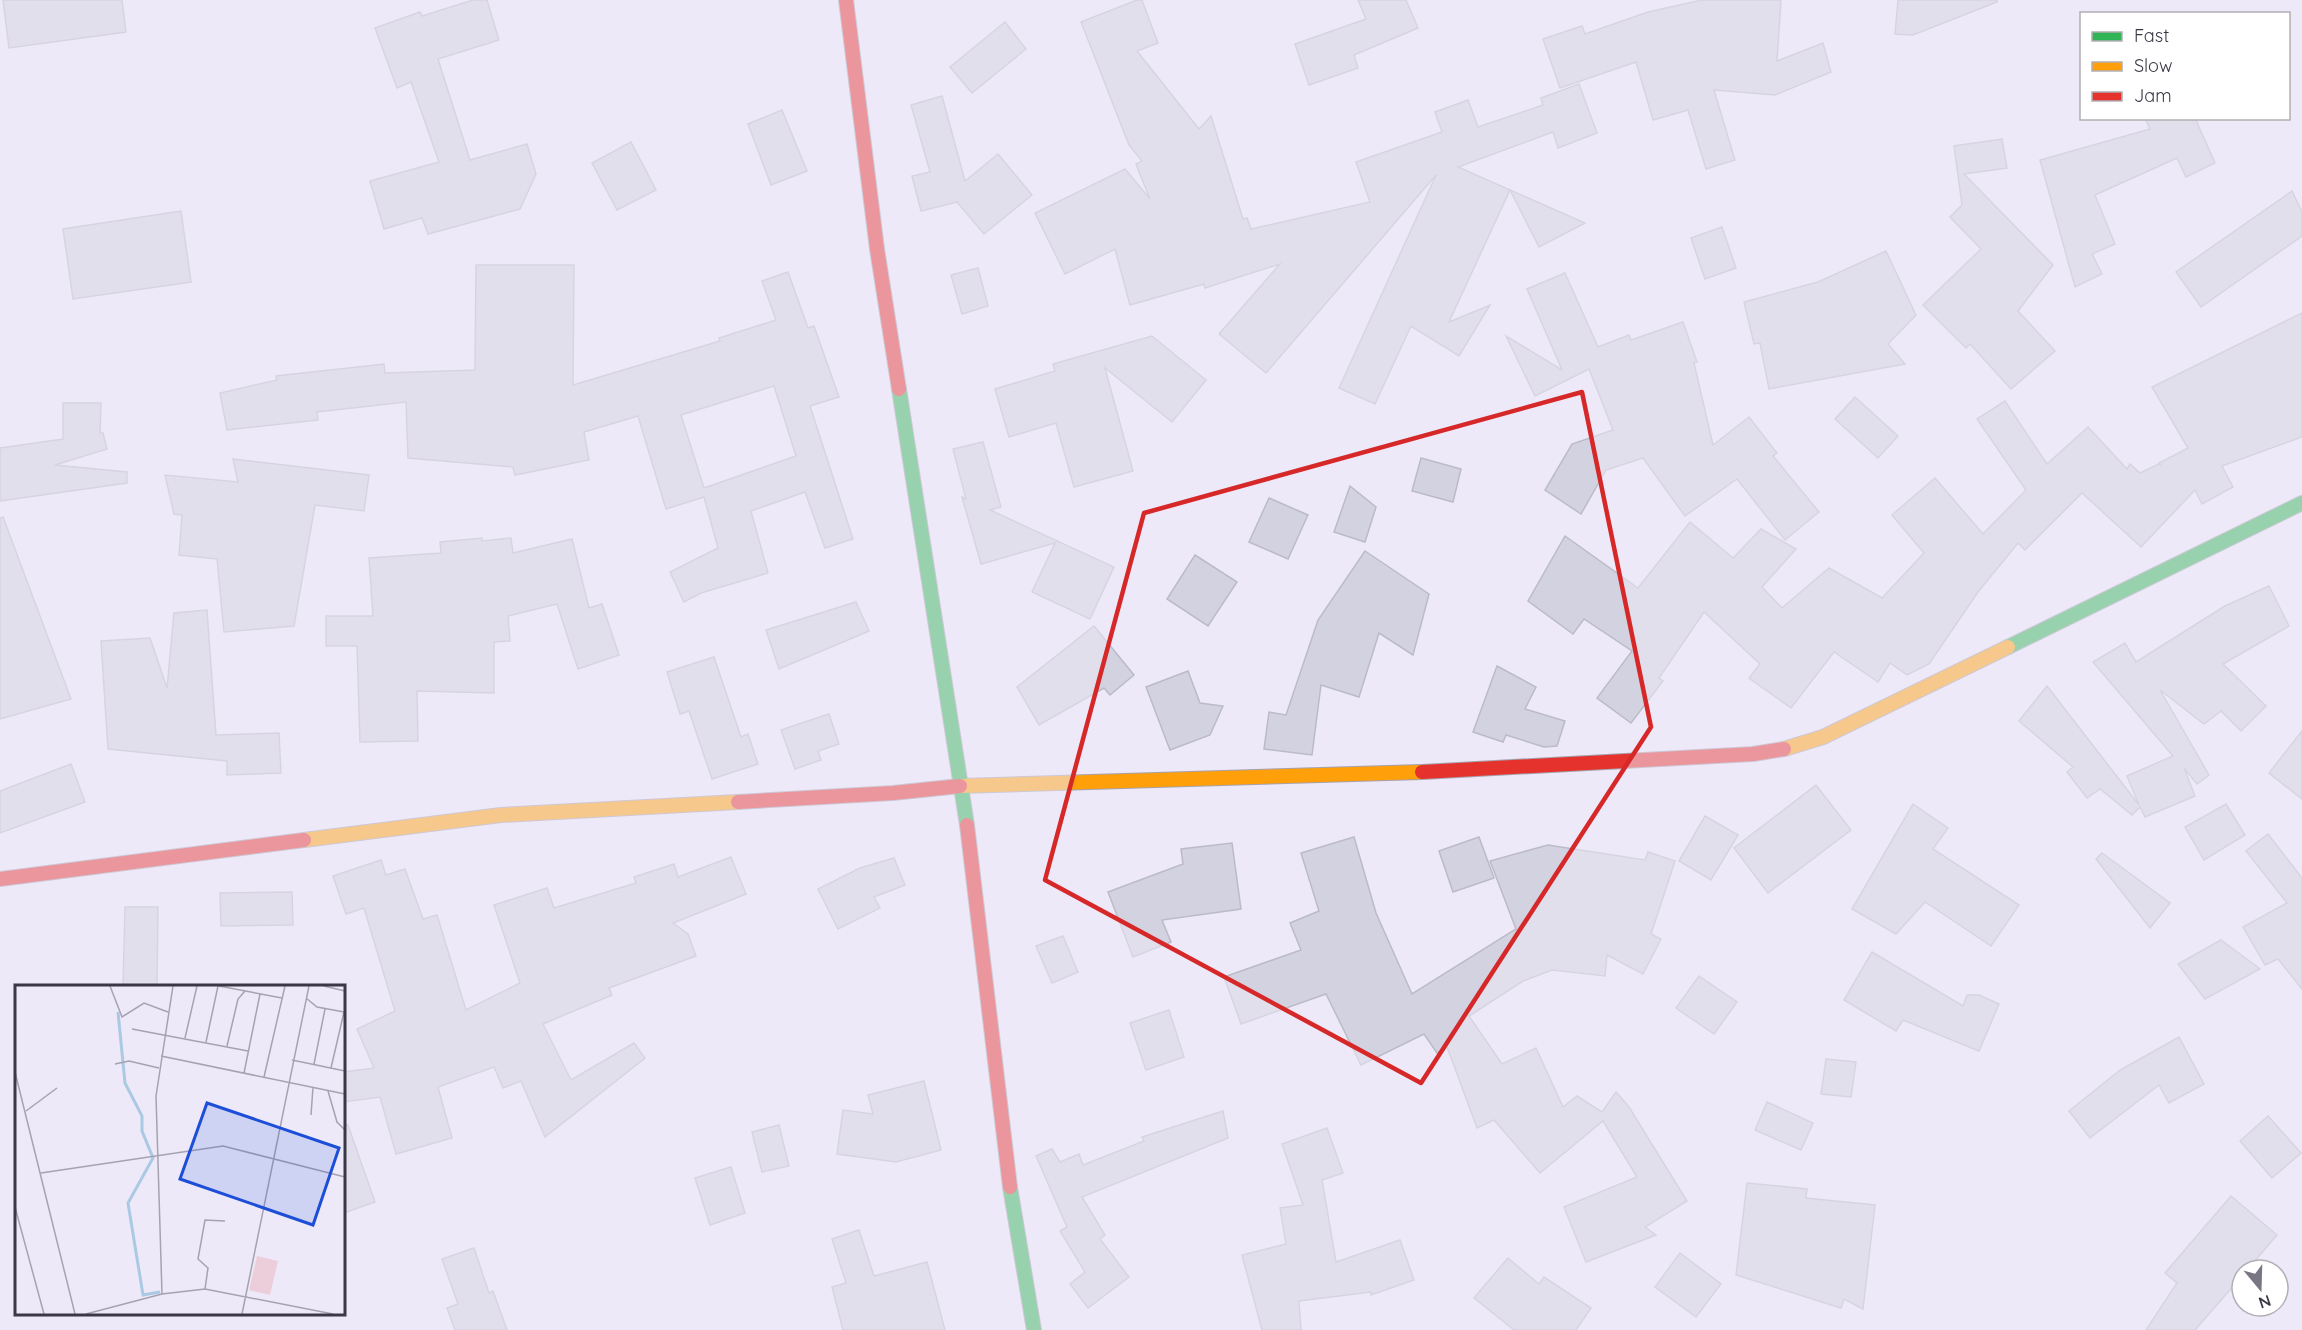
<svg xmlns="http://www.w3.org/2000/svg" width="2302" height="1330" viewBox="0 0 2302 1330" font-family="Quicksand,sans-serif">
<rect width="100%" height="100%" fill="#eee9f8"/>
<!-- building -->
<g fill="#d2d2e1" stroke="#bbbbc8" stroke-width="1.5" fill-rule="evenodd">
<polygon points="3,0 122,0 126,32 9,48"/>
<polygon points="473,0 487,0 499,40 438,59 470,160 527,144 536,174 520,209 428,234 422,218 384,229 370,181 439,162 411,82 397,88 375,28 420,12 422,16"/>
<polygon points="1137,0 1142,0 1158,43 1137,51 1199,129 1211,116 1243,219 1247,218 1251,229 1370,202 1356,162 1442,132 1435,112 1468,100 1478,127 1543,105 1541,98 1579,84 1597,133 1558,148 1553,132 1458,167 1585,223 1539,247 1510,190 1449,322 1490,305 1459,356 1411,326 1375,404 1339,388 1436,175 1266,373 1219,334 1280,264 1205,288 1204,284 1130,305 1115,249 1065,274 1035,213 1125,169 1150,199 1136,164 1142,161 1129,145 1081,22"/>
<polygon points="1358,0 1406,0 1418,28 1354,55 1358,68 1309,85 1295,44 1366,19"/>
<polygon points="1702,0 1781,0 1777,61 1823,43 1831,72 1775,95 1714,90 1735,160 1706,169 1688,110 1653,120 1636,62 1560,88 1543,39 1582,26 1585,34 1648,12"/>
<polygon points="1898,0 1997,0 1997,2 1913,35 1895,34"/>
<polygon points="1005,22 1026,49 972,93 950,67"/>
<polygon points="942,96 965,181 998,154 1032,195 984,234 957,202 921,211 912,176 930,172 911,105"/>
<polygon points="782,110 807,171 771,185 748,124"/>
<polygon points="2145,118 2195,118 2215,163 2186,177 2177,158 2095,195 2115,244 2092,254 2102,274 2075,287 2040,160 2150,129"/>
<polygon points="2002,139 2007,168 1964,174 2053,265 2018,311 2055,351 2011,389 1970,344 1966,348 1923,305 1981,249 1950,217 1962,205 1954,146"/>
<polygon points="631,142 656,190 617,210 592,163"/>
<polygon points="2292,191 2302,212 2302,236 2201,307 2176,272"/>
<polygon points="181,211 191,282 73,299 63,229"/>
<polygon points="1722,227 1736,268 1705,279 1691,238"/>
<polygon points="1886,251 1916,315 1888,344 1905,364 1769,389 1760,343 1754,344 1744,302 1818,282"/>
<path d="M 476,265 L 574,265 L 573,385 L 720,341 L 719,338 L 776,320 L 762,281 L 788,272 L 808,328 L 814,326 L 839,397 L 810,406 L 853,539 L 825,548 L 805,492 L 751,511 L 768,573 L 701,593 L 684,602 L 670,572 L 718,548 L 704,497 L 666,509 L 638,416 L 584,432 L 589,460 L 515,475 L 513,467 L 408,458 L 406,402 L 317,412 L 318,420 L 227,430 L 220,393 L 277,380 L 276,376 L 384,364 L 385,373 L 475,370 ZM 774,386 L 796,456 L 704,488 L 681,415 Z"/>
<polygon points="978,268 988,306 962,314 951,275"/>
<polygon points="1565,273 1598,347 1629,335 1631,340 1683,322 1697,362 1694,363 1713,445 1749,417 1777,453 1773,456 1819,512 1785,540 1737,479 1685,516 1643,458 1606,470 1581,514 1545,490 1572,444 1613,430 1589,369 1535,396 1506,336 1562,370 1527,289"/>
<polygon points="2302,313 2302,437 2222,466 2233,487 2202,504 2195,490 2141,547 2082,493 2025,550 2018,543 1978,592 1929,664 1907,675 1890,663 1878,682 1834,652 1791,708 1749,678 1760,664 1704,612 1659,678 1663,681 1631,723 1597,698 1632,651 1584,619 1573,634 1528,601 1565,536 1638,588 1690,522 1733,558 1761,529 1796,549 1762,587 1782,608 1829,568 1882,598 1924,553 1892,515 1935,478 1983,534 2026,490 1977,419 2005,401 2047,464 2088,427 2127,469 2130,464 2140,473 2159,464 2161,466 2159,463 2188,448 2152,387"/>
<polygon points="1152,336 1206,380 1172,422 1105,368 1133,471 1074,487 1056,423 1009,437 995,389 1055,371 1053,364"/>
<polygon points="1855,397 1898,436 1878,458 1835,419"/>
<polygon points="63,403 101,403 100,433 103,433 107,449 55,465 127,472 127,483 0,501 0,448 63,439"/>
<polygon points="983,442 1001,507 990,510 1114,567 1090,619 1032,592 1055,543 981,564 962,497 966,499 953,449"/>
<polygon points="1421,458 1461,469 1453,502 1412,491"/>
<polygon points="233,459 369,475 364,511 315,505 294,626 224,632 217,559 179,555 182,515 174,514 165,475 238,482"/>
<polygon points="1350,486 1376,507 1365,542 1334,532"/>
<polygon points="1269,498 1308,515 1288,559 1249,542"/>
<polygon points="3,517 71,699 0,719 0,518"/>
<polygon points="482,538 482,541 511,538 513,553 572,539 589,608 602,604 619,655 578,669 557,604 508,616 510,641 494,642 494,693 417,691 418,741 360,742 357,646 326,646 326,616 373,616 369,558 441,553 440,542"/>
<polygon points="1365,551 1429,594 1413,655 1379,633 1359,697 1321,685 1312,755 1264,749 1269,712 1286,715 1318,620"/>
<polygon points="1195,555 1237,582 1208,626 1167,599"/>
<polygon points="2269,586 2289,626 2223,664 2266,706 2241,731 2221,711 2204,724 2160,690 2209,775 2197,784 2184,768 2195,796 2145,817 2140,807 2132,815 2100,789 2087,798 2067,772 2073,767 2019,721 2047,686 2139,805 2127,776 2173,756 2093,662 2125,643 2136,662 2225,606"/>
<polygon points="856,602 869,631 779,669 766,630"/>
<polygon points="207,610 216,735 279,733 281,773 227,775 227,761 108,749 101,641 150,638 167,688 174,613"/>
<polygon points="1094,626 1134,675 1110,695 1104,688 1039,725 1017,687"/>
<polygon points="714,657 741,737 748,734 758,764 712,779 689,711 680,714 667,672"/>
<polygon points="1497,666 1536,687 1525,709 1565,721 1557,746 1544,747 1506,735 1503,742 1473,732"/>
<polygon points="1188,671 1200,703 1223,706 1210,735 1170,750 1146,687"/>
<polygon points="829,714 839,744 818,751 821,760 795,769 781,730"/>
<polygon points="2302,731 2302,799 2269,773"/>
<polygon points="71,764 85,802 0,833 0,791"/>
<polygon points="1816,785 1851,830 1768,893 1734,848"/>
<polygon points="1913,804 1948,828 1933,849 2019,905 1991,946 1925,902 1896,934 1852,909"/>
<polygon points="2226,804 2245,835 2204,860 2185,827"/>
<polygon points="1705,816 1738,835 1711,880 1679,861"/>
<polygon points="2268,834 2302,878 2302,989 2278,959 2265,965 2243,927 2287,903 2246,851"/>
<polygon points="1354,837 1376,913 1412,994 1516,929 1490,861 1548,845 1645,860 1648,852 1675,861 1651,934 1661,939 1643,974 1607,955 1605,976 1552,970 1523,981 1469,1016 1502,1064 1536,1048 1563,1107 1577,1096 1602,1112 1616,1092 1629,1107 1687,1201 1645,1227 1656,1235 1586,1262 1564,1207 1637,1177 1603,1121 1540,1173 1494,1120 1477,1128 1447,1047 1437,1053 1424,1034 1361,1065 1326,994 1241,1024 1224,977 1301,950 1290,923 1319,911 1301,853"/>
<polygon points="1479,837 1494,878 1453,892 1439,851"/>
<polygon points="1232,843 1241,909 1162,920 1171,942 1133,957 1108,892 1183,864 1181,849"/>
<polygon points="2102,853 2170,903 2150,928 2096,859"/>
<polygon points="731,857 746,894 673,923 688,934 696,956 609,988 612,995 543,1024 571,1080 634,1043 645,1058 545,1137 521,1081 503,1088 494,1067 438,1087 452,1138 396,1154 380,1097 344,1102 344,1072 374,1068 357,1029 395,1011 364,908 346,914 333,876 381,860 386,875 405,869 423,919 437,915 466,1010 520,983 494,905 547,888 554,908 636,883 634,877 674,864 678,877"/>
<polygon points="894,858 905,885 874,897 880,908 838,929 818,889 860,868"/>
<polygon points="292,892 293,925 221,926 220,893"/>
<polygon points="125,907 158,907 157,987 123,987"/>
<polygon points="1063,936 1078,972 1052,983 1036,946"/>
<polygon points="2221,940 2260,969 2205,999 2178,964"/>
<polygon points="1872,952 1963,1006 1967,995 1979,995 1999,1004 1979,1051 1903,1020 1896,1031 1844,1000"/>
<polygon points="1699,976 1737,1002 1714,1034 1676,1008"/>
<polygon points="1169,1010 1184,1057 1146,1070 1130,1023"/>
<polygon points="2179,1037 2204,1084 2169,1103 2159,1085 2090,1138 2069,1111 2120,1070"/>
<polygon points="1826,1059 1856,1062 1851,1097 1821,1094"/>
<polygon points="924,1081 941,1150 896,1162 837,1154 843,1110 873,1114 868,1095"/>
<polygon points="1767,1102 1813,1123 1801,1150 1755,1130"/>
<polygon points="1223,1111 1228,1138 1082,1197 1105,1235 1100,1239 1129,1277 1088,1308 1070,1284 1085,1272 1060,1231 1067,1227 1036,1156 1052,1149 1060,1162 1079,1154 1083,1165 1144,1141 1142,1137"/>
<polygon points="2268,1116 2301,1153 2272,1178 2240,1141"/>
<polygon points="348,1125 375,1202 344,1213 344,1126"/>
<polygon points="779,1125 789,1166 762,1172 752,1132"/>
<polygon points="1327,1128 1343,1173 1322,1180 1336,1262 1400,1240 1414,1280 1371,1295 1371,1292 1299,1301 1301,1330 1262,1330 1242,1255 1286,1244 1280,1208 1303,1205 1282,1144"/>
<polygon points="731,1167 745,1213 710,1225 695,1178"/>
<polygon points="1747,1183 1807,1189 1806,1198 1875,1205 1863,1309 1844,1299 1841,1308 1736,1275"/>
<polygon points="2231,1196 2277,1235 2247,1270 2242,1270 2242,1276 2195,1330 2146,1330 2177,1283 2165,1273"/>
<polygon points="859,1230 874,1276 927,1262 945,1330 843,1330 832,1287 846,1283 832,1239"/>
<polygon points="474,1248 489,1293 493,1291 507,1330 455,1330 447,1308 458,1304 442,1259"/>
<polygon points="1680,1253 1721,1284 1696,1317 1655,1287"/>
<polygon points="1508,1258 1539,1284 1544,1277 1591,1308 1576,1330 1514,1330 1474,1298"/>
</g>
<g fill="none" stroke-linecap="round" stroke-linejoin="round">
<!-- fast casing -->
<g stroke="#a6a2ae" stroke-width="16">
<g id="fast">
<polyline points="899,389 967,825"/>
<polyline points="2008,647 2302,503"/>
<polyline points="1010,1187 1034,1330"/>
</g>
</g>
<!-- slow casing -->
<g stroke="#a6a2ae" stroke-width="16">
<g id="slow">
<polyline points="1784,749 1823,737 2008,647"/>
<polyline points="960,786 1422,772"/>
<polyline points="304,840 501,815 738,802"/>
</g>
</g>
<!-- jam casing -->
<g stroke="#a6a2ae" stroke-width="16">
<g id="jam">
<polyline points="846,0 877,249 899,389"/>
<polyline points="1422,772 1753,754 1784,749"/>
<polyline points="738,802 893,793 960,786"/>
<polyline points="967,825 1010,1187"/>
<polyline points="0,879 304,840"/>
</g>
</g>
<!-- fast -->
<use href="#fast" stroke="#30b455" stroke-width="14"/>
<!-- slow -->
<use href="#slow" stroke="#ff9f0a" stroke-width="14"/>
<!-- jam -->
<use href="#jam" stroke="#e5322d" stroke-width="14"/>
</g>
<!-- marked area -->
<path d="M0 0H2302V1330H0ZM 1582,392 L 1651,727 L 1421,1083 L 1045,880 L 1144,513 Z" fill="#eee9f8" fill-opacity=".55" fill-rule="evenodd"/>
<path fill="none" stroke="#d62828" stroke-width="4.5" stroke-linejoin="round" d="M 1582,392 L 1651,727 L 1421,1083 L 1045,880 L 1144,513 Z"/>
<!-- overview -->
<g transform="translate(15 985)">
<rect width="330" height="330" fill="#eee9f8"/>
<path d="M 242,271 L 263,276 L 255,310 L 234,305 Z" fill="#ecceda"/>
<path fill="none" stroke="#aac9e2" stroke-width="3" d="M 103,27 L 110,98 L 127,131 L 127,146 L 138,173 L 113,218 L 128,310 L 145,307"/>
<path fill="none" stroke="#a6a2b0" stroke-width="1.5" d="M 95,1 L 107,32 L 129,18 L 153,27M 204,1 L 267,13M 309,1 L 330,6M 291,13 L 302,22 L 329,27M 117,44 L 233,66M 170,53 L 182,1M 191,57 L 203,1M 212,61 L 223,14 L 230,6M 146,71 L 330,109M 277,75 L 330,86M 100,79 L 114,76 L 144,83M 299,79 L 310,24M 316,83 L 329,27M 0,87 L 60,329M 229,88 L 245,9M 249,92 L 270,1M 313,106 L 322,137 L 330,145M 11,126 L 42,103M 296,130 L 298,102M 26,188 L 208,161 L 330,192M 0,222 L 29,329M 190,304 L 193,283 L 183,274 L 190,235 L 210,236M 147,309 L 141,111 L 158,1M 71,329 L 147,309 L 190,304 L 318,329M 227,329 L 294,1"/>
<path fill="#1d4ed8" fill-opacity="0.15" stroke="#1d4ed8" stroke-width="3" d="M 192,118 L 324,163 L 298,240 L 165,194 Z"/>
<rect width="330" height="330" fill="none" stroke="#3b3744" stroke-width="3"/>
</g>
<!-- legend -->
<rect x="2080" y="12" width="210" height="108" fill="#ffffff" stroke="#b1afb4" stroke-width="1.5"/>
<rect x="2092" y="32" width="30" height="9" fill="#30b455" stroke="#b1afb4" stroke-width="1.5"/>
<text x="2134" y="42" font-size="18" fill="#3b3744">Fast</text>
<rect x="2092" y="62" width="30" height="9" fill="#ff9f0a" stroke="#b1afb4" stroke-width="1.5"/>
<text x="2134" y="72" font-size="18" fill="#3b3744">Slow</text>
<rect x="2092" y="92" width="30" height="9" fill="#e5322d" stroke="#b1afb4" stroke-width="1.5"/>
<text x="2134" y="102" font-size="18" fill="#3b3744">Jam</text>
<!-- north arrow -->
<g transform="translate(2260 1288) rotate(161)"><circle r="28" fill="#ffffff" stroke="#b1afb4" stroke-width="1.5"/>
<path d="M0-4.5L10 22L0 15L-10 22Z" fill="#7a7583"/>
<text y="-9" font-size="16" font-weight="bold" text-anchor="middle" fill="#3b3744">N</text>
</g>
</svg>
